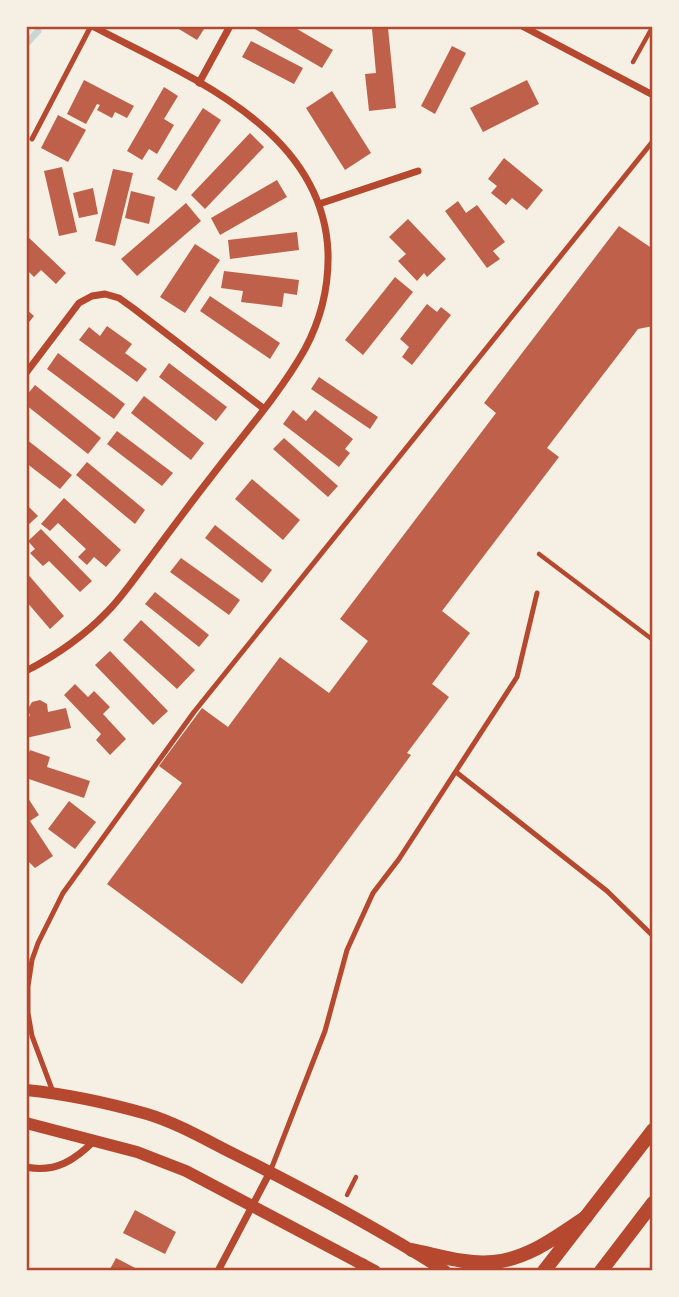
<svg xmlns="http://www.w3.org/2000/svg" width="679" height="1297" viewBox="0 0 679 1297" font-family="Manrope,sans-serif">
<rect width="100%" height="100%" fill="#f6efe4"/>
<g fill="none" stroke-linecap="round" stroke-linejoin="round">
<!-- stream -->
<polyline stroke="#c9d6d2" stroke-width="7" points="26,44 38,31"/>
</g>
<!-- building -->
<g fill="#bf614a">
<polygon points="174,26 206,26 197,40"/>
<polygon points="254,26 292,26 333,50 322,68 253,28"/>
<polygon points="388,28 396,108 369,111 365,74 376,73 372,29"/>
<polygon points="251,41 303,68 294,84 242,57"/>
<polygon points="452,46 466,53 435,114 421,106"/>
<polygon points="84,80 134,106 127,118 115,112 112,118 97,110 100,105 97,104 86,124 67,114"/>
<polygon points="527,80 539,104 483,132 470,108"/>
<polygon points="164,87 178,96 164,119 174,125 157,154 149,149 142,160 127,151"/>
<polygon points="332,91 371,153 345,170 306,108"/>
<polygon points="203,108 221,120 176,191 157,179"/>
<polygon points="58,115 86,130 68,162 41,148"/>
<polygon points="250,133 264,147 205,209 191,195"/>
<polygon points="504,158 543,190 527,210 512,198 506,205 491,193 497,186 488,179"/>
<polygon points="62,167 77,232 59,236 44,171"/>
<polygon points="113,169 133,173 115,246 95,241"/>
<polygon points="277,180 287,197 220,235 211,218"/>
<polygon points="93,188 98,214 79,218 73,193"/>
<polygon points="131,191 155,197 149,224 125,218"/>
<polygon points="458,201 466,213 477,205 505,242 493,251 500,259 487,268 445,211"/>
<polygon points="186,203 201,221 137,276 121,259"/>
<polygon points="408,219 446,259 427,277 424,273 417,281 398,261 406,254 389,237"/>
<polygon points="619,226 653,249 653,326 638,329 547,448 559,457 442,611 470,633 432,684 449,697 407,753 411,755 242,984 107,884 182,783 159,766 202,708 228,727 280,657 329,693 368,641 340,619 496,413 484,403"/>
<polygon points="297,232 299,250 230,259 228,240"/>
<polygon points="26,235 66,273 56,284 41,270 34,277 26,269"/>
<polygon points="195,244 220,260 185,313 160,297"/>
<polygon points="224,271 299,280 297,295 284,293 282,307 241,302 243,291 221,288"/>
<polygon points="395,277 413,292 363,355 345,340"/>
<polygon points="210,296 280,343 270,359 200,311"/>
<polygon points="427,304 437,312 441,307 451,315 412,365 402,357 409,347 400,339"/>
<polygon points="26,309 34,316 26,326"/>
<polygon points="107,326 132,344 125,353 147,369 137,382 79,340 89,327 100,336"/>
<polygon points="58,353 125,404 114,419 47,369"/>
<polygon points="169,363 227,407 216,421 159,377"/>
<polygon points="319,377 378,417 370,429 311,389"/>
<polygon points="35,385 101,438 88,454 26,405 26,396"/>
<polygon points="144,396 204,443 191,460 131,413"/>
<polygon points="293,410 306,421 315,410 353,439 345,449 350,453 339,467 283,424"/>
<polygon points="117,431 173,473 162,486 107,444"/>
<polygon points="284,438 338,486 328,497 273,449"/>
<polygon points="26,439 72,475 60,489 26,463"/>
<polygon points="87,462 145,510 135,524 76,475"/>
<polygon points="252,479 300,520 283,540 235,499"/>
<polygon points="64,498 121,550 106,567 94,557 87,565 78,557 86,549 58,523 50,531 41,524"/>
<polygon points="26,504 38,516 26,527"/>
<polygon points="215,525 272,570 262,583 205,538"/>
<polygon points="41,529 92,581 80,592 49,561 43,566 30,553 35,549 28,541"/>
<polygon points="181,558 240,600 229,615 170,572"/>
<polygon points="26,572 64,616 50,629 26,601"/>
<polygon points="155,592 209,635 199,647 145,604"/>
<polygon points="141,620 195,670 177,689 123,640"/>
<polygon points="110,651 168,711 153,725 95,665"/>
<polygon points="75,684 88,697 94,691 110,707 103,714 126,739 110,755 96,740 101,734 64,695"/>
<polygon points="40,700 47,704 48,712 66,708 71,728 26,738 26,717 30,716 28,709 32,702"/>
<polygon points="30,750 50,757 47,767 90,781 84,798 26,778 26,761"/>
<polygon points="26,795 39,815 30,821 53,856 35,868 26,859"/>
<polygon points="69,801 96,822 75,849 48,829"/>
<polygon points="135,1210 176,1232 165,1254 123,1233"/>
<polygon points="116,1258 141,1271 109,1271"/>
</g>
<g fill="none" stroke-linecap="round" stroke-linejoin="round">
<!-- path -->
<g stroke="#b5482f" stroke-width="4.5">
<polyline points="633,62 653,26"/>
<polyline points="539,554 653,640"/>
<polyline points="347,1195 356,1177"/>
</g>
<!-- service -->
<g stroke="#b5482f" stroke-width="5">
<polyline points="32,139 91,26"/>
<polyline points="456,772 607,891 653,936"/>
<polyline points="53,1092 32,1036 28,1013 28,986 32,960 38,943 63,893 194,712 653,141"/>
<polyline points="270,1172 325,1031 347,950 373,893 399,859 517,677 537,593"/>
</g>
<!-- minor -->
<g stroke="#b5482f" stroke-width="7">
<polyline points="522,26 653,95"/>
<polyline points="199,83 230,26"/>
<polyline points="319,204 418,171"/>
<polyline points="26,373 79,303 92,296 105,294 119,298 133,308 263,408"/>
<path d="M 26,671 C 55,656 85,635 107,612 C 122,597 134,579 147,562 C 168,534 189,505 211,477 C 242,436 279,395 305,349 C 321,319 329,286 328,252 C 323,128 187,76 92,26"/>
<path d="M 26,1167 C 56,1173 75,1160 95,1140"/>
<polyline points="218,1271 270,1172"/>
</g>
<!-- tertiary -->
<g stroke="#b5482f" stroke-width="12">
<path d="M 26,1090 C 66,1094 108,1103 147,1114 C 177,1123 206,1140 234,1154 C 306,1190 377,1228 445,1271"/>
<polyline points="26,1123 137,1152 186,1171 375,1271"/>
</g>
<!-- secondary -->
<g stroke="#b5482f" stroke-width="14">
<path d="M 412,1250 C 437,1255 467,1265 493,1262 C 528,1259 558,1236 586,1217"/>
<polyline points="362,1265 366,1271"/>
<polyline points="544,1271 653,1130"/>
<polyline points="601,1271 653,1203"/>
</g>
</g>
<!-- border -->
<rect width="679" height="1297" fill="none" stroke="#f6efe4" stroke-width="56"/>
<rect x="28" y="28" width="623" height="1241" fill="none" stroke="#b5482f" stroke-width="2.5"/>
</svg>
